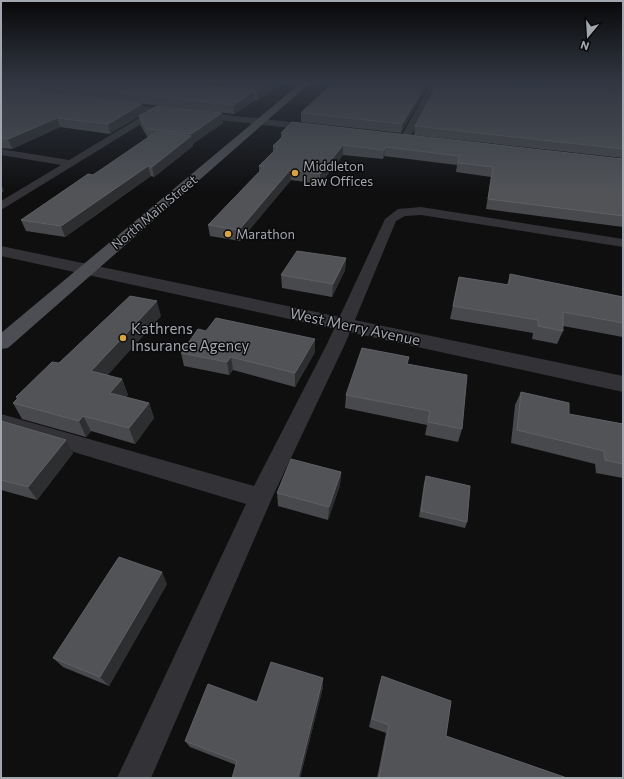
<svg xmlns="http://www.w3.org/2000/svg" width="624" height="779" viewBox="0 0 624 779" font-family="Commissioner,sans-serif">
<rect width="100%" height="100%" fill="#0f0f10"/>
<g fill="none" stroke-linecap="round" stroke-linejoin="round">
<!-- service -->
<g fill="#333337" fill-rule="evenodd">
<polygon points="432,82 440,82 410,138 408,140 402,140 400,138"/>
<polygon points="156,108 160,111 159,113 1,210 1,201 61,165 1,155 1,149 69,160"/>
<polygon points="421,207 623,239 623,247 421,215 405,216 396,221 345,344 272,498 151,778 117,778 246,504 1,430 1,414 254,486 327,344 385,219 398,209"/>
</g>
<!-- minor -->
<g fill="#333337" fill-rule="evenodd">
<polygon points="26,82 37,82 1,98 1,92"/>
<polygon points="114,103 318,125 323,128 318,131 111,108 109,106 111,104"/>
<polygon points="1,246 623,376 623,392 1,256"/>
</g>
<!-- primary -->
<polygon fill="#4d4e53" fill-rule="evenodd" points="302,82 311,82 8,348 1,349 1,333"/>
</g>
<!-- wall -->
<g fill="#48494c">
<polygon points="1,82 166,82 221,87 229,82 283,82 258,100 255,100 234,114 1,88"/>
<polygon points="430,82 401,133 301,122 301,113"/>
<polygon points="491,82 623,82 623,94"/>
<polygon points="1,88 144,113 222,113 223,123 192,144 193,146 154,177 151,176 65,237 26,231 21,220 93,175 148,138 141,126 139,116 110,134 60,127 12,149 1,148"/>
<polygon points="623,94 623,158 414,135 415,126"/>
<polygon points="281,133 623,159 623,227 486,209 491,177 456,172 457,165 384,156 383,159 343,155 320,184 291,180 240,241 210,236 208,225 259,172 259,166 273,152 273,146 281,138"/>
<polygon points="346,258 345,270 332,297 282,288 281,275"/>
<polygon points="510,274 623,297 623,337 563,326 563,331 557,344 532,339 533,333 450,319 459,277 507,285"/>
<polygon points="161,316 107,375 122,379 128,395 126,397 149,403 154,418 135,444 91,431 86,437 22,419 13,403 17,399 16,397 59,363"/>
<polygon points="315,352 295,387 233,370 229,375 184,366 181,353"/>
<polygon points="408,364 462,429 458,442 425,435 427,425 345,408 346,395"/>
<polygon points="521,392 569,414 623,424 623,478 596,473 595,464 511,443 515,405"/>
<polygon points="1,421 73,453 37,500 1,490"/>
<polygon points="341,472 340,485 328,520 278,506 277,493"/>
<polygon points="426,476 467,522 465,528 419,517 424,483"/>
<polygon points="167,584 109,686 63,667 53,658"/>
<polygon points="382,676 446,736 567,778 377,778 386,733 369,727 379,685"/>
<polygon points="323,687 300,778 232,778 236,765 190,747 185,741 257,702"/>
</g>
<!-- shaded-wall -->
<g fill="#2d2e30">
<polygon points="271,82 283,82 258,100 257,91"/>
<polygon points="427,82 430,82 401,133 402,124"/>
<polygon points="254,91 255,100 234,114 234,105"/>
<polygon points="142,104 144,113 110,134 108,124"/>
<polygon points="222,113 223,123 192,145 191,134"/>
<polygon points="57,118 60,127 12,149 8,139"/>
<polygon points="191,136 193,146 154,177 152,167"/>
<polygon points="343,145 343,155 320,184 320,174"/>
<polygon points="385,147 384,156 383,159 384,150"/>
<polygon points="148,166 151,176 65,237 61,226"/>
<polygon points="290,170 291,180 240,241 239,230"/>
<polygon points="1,183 4,191 1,193"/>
<polygon points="346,258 345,270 332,297 333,284"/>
<polygon points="157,301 161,316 97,387 91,371"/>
<polygon points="315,339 315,352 295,387 295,373"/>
<polygon points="231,357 233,370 229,375 227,362"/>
<polygon points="122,379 128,395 116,409 110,393"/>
<polygon points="149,403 154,418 135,444 129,428"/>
<polygon points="83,416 91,431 86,437 79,421"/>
<polygon points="66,440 73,453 37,500 28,487"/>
<polygon points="341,472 340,485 328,520 329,507"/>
<polygon points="162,572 167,584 109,686 100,677"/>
<polygon points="323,678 323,687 300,778 298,778"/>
</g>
<!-- building -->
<g fill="#515357" stroke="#5e6065">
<polygon points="22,82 166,82 221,87 229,82 271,82 257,91 254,91 234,105"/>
<polygon points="334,82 427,82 402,124 301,113"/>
<polygon points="439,82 483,82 623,94 623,149 415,126"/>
<polygon points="580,82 623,82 623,85"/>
<polygon points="1,88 142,104 108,124 57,118 8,139 1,138"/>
<polygon points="157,106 222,113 191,134 147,129 139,116"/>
<polygon points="292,122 623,159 623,216 488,199 493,167 458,163 459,156 385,147 384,150 343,145 320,174 290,170 239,230 208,225 264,167 259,166 278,147 273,146 286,133 281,133"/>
<polygon points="156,132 191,136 152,167 148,166 61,226 21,220 88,174 93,175"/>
<polygon points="297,251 346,258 333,284 281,275"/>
<polygon points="510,274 623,297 623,323 563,312 563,331 538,326 538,320 453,306 459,277 509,285"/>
<polygon points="130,296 157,301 91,371 122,379 110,393 149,403 129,428 83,416 79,421 13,403 18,398 16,397 52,362 59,363"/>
<polygon points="216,318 315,339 295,373 231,357 227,362 181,353 198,329 206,331"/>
<polygon points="362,348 409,357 407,364 467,375 462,429 428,422 430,411 346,395"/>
<polygon points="521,392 569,403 569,414 623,424 623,464 605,460 604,451 517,430"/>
<polygon points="1,421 66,440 28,487 1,480"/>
<polygon points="291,459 341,472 329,507 277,493"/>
<polygon points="426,476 470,486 467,522 421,511"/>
<polygon points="119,557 162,572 100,677 53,658"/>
<polygon points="271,662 323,678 298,778 232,778 237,761 185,741 208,684 257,702"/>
<polygon points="382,676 451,701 446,736 567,778 379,778 389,725 372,719"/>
</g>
<!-- sky -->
<linearGradient id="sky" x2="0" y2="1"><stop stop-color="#080809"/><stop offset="0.43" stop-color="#313742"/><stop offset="1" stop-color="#313742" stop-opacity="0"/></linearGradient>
<rect width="624" height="191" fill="url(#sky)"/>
<!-- markers -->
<g fill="#d8a43f" stroke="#0a0a0b" stroke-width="1.5">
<circle cx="295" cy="173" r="4"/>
<circle cx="228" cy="234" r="4"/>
<circle cx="123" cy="338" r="4"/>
</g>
<g text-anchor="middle" stroke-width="3" stroke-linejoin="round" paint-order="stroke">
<!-- far-poi labels -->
<g font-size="13" fill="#a2a6af" stroke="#0a0a0b" text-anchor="start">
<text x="303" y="171">Middleton<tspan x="303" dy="15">Law Offices</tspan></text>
<text x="236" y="239">Marathon</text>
</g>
<!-- far-street labels -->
<g font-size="13" fill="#a2a6af" stroke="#0a0a0b">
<text transform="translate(154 212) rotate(-40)" y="5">North Main Street</text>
</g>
<!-- street labels -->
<g font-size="15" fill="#a2a6af" stroke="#0a0a0b">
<text transform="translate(355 327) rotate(12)" y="5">West Merry Avenue</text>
</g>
<!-- poi labels -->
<g font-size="15" fill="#a2a6af" stroke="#0a0a0b" text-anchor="start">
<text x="131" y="334">Kathrens<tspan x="131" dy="17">Insurance Agency</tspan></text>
</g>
</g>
<!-- border -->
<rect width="624" height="779" fill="none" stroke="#a2a6af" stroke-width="4"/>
<!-- north arrow -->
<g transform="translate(588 36) rotate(198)" stroke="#0a0a0b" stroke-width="3" paint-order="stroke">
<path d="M0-3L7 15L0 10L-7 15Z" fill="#a2a6af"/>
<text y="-6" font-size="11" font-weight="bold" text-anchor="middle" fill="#a2a6af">N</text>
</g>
</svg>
